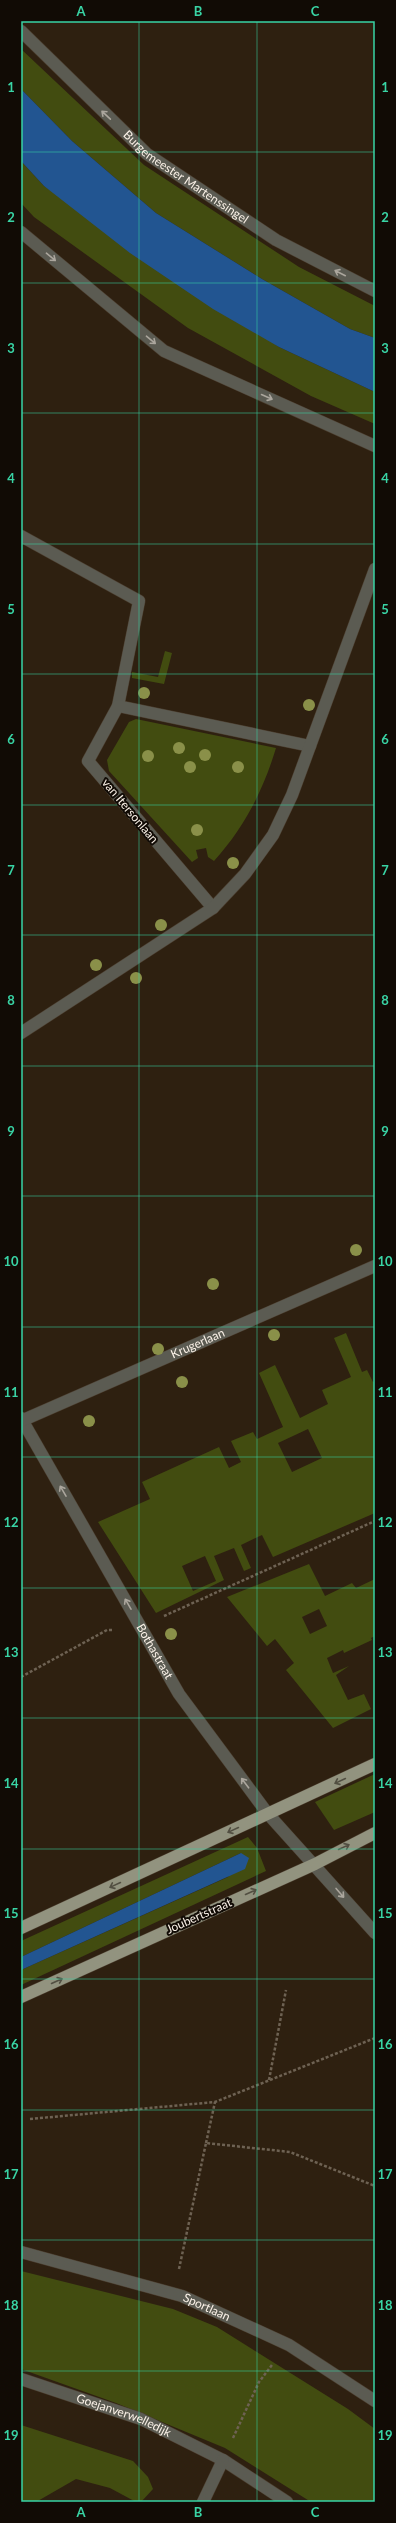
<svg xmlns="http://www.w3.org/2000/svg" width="396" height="2523" viewBox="0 0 396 2523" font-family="Lato,sans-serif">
<rect width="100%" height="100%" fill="#2e2010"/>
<!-- green -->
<g fill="#424c10" fill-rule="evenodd">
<polygon points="21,49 144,165 299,267 375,306 375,338 350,329 262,279 156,213 72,141 21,89"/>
<polygon points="21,161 44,186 279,347 375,392 375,424 311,396 188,328 34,217 21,203"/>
<polygon points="165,651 172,653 164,684 132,678 132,672 158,677"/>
<path d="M 136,719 L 276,748 C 263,791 244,828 214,861 L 208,857 L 206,848 L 196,850 L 198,858 L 192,862 L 109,771 L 107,760 L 129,722 Z"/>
<path d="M 346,1333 L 362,1372 L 367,1370 L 373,1382 L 375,1381 L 375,1513 L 273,1557 L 262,1535 L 241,1545 L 251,1568 L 244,1571 L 234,1548 L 214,1556 L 224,1580 L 156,1613 L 98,1522 L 150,1499 L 142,1482 L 219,1447 L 229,1468 L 241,1462 L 231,1441 L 253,1432 L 257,1439 L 283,1427 L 259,1373 L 275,1365 L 300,1418 L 328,1404 L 322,1390 L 351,1377 L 334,1338 ZM 308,1429 L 322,1458 L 292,1472 L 278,1443 ZM 205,1556 L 216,1581 L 193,1591 L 182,1566 Z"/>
<path d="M 309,1564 L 325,1596 L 352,1583 L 356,1588 L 375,1579 L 375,1636 L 371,1638 L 372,1640 L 344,1653 L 343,1650 L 327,1658 L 333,1673 L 349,1666 L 336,1675 L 348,1700 L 364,1694 L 371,1709 L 333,1728 L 286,1670 L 294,1663 L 275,1639 L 267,1646 L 227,1597 ZM 319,1609 L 327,1626 L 310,1634 L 302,1617 Z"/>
<polygon points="375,1774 375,1812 334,1830 315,1802"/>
<polygon points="248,1837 257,1848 266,1871 21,1985 21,1970 228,1877 241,1853 21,1957 21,1941"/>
<polygon points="21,2271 173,2309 217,2327 348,2409 375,2429 375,2502 311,2502 225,2448 116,2403 21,2369"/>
<polygon points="21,2425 133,2461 148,2477 153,2489 141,2502 136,2502 110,2488 76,2479 36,2502 21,2502"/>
</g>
<!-- water -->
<g fill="#225591">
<polygon points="21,89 72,141 156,213 262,279 350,329 375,338 375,392 279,347 213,309 130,253 44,186 21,161"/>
<polygon points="241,1853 249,1858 245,1869 21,1970 21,1957"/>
</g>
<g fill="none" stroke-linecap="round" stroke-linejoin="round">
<!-- minor casing -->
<g stroke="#4b3d2e" stroke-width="13">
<g id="minor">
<path id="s1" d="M 21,31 L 147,154 L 276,240 L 375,291"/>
<polyline points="21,232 164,351 375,446"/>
<polyline points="21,536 139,601 118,706"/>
<polyline points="213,908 88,761 118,706 310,746"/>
<polyline points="21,1033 213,908 245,874 273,835 292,795 375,569"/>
<path id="s2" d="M 21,1418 L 179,1694 L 268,1814 L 375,1933"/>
<path id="s3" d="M 21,1421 L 375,1266"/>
<path id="s4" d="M 21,2252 L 182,2296 L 289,2345 L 375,2401"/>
<path id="s5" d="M 21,2379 L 141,2419 L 223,2460 L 287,2502"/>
<polyline points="203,2502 223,2460"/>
</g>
</g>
<!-- major casing -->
<g stroke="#4b3d2e" stroke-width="13">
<g id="major">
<polyline points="21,1928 375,1764"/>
<polyline points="21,1997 315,1864 375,1833"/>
</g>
</g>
<!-- path -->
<g stroke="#6e6253" stroke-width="2.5" stroke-dasharray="3 2" stroke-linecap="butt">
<polyline points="164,1616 375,1521"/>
<polyline points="21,1677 107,1630 113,1630"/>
<polyline points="269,2080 286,1990"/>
<polyline points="30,2119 215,2102 375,2038"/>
<polyline points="206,2143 215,2102"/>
<polyline points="179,2269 206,2143 290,2152 375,2186"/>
<polyline points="233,2438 259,2382 272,2365"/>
</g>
<!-- minor -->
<use href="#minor" stroke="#5b5b52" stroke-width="12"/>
<!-- major -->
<use href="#major" stroke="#92937f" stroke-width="12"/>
</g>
<!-- trees -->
<g fill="#8a9049">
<circle cx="144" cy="693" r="6"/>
<circle cx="309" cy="705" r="6"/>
<circle cx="179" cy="748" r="6"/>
<circle cx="205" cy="755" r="6"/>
<circle cx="148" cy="756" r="6"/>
<circle cx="190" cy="767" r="6"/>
<circle cx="238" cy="767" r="6"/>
<circle cx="197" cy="830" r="6"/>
<circle cx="233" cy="863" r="6"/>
<circle cx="161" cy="925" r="6"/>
<circle cx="96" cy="965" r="6"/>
<circle cx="136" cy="978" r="6"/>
<circle cx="356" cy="1250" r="6"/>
<circle cx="213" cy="1284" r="6"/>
<circle cx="274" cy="1335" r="6"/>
<circle cx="158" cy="1349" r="6"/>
<circle cx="182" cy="1382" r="6"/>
<circle cx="89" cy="1421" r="6"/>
<circle cx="171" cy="1634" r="6"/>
</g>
<!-- one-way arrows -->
<defs><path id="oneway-shaft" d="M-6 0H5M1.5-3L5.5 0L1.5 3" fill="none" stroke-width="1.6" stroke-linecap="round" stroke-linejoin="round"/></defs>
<g stroke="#aba69d">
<use href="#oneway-shaft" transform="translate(106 115) rotate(-137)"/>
<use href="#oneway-shaft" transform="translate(51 257) rotate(40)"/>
<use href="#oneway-shaft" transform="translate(340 273) rotate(-153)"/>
<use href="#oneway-shaft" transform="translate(151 340) rotate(40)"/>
<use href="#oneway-shaft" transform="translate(267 397) rotate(24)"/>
<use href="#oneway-shaft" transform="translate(63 1491) rotate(-120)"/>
<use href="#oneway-shaft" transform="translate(128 1604) rotate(-120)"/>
<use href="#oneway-shaft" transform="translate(245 1783) rotate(-127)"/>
<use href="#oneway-shaft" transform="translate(340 1893) rotate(49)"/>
</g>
<g stroke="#524f42">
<use href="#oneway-shaft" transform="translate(340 1781) rotate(155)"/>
<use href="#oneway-shaft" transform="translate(233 1830) rotate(155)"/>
<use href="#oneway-shaft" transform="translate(344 1847) rotate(-25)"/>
<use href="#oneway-shaft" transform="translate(115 1885) rotate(155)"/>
<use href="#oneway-shaft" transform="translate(251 1892) rotate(-24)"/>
<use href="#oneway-shaft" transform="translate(57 1981) rotate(-24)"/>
</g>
<!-- grid -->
<path fill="none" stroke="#39d4a5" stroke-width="1" stroke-opacity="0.55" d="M 139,21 L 139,2502M 257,21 L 257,2502M 21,152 L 375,152M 21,283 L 375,283M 21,413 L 375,413M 21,544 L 375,544M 21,674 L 375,674M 21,805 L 375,805M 21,935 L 375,935M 21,1066 L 375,1066M 21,1196 L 375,1196M 21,1327 L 375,1327M 21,1457 L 375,1457M 21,1588 L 375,1588M 21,1718 L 375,1718M 21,1849 L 375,1849M 21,1979 L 375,1979M 21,2110 L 375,2110M 21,2240 L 375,2240M 21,2371 L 375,2371"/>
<g text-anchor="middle" stroke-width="4" stroke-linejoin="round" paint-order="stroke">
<!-- street labels -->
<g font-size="12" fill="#fbf2e8" stroke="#110b05">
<text dy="4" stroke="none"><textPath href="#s1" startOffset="221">Burgemeester Martenssingel</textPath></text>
<text transform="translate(130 811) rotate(50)" y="4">van Itersonlaan</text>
<text dy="4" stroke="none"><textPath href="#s3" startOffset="193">Krugerlaan</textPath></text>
<text dy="4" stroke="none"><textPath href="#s2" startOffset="269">Bothastraat</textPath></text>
<text transform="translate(199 1916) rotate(-24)" y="4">Joubertstraat</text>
<text dy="4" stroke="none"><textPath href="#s4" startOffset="194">Sportlaan</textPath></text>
<text dy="4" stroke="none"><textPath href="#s5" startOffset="109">Goejanverwelledijk</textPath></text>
</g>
</g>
<!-- border -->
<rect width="396" height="2523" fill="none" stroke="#110b05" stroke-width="44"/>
<rect x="22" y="22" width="352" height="2479" fill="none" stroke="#39d4a5" stroke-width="1.5"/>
<g font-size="13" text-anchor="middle" font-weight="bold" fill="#39d4a5">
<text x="81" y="16">A</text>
<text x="198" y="16">B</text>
<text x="315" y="16">C</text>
<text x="11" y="92">1</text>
<text x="385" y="92">1</text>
<text x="11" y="222">2</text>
<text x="385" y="222">2</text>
<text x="11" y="353">3</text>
<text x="385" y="353">3</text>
<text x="11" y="483">4</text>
<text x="385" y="483">4</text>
<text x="11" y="614">5</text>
<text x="385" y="614">5</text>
<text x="11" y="744">6</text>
<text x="385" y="744">6</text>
<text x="11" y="875">7</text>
<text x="385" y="875">7</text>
<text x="11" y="1005">8</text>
<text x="385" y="1005">8</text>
<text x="11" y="1136">9</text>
<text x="385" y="1136">9</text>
<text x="11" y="1266">10</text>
<text x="385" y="1266">10</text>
<text x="11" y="1397">11</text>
<text x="385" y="1397">11</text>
<text x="11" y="1527">12</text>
<text x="385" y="1527">12</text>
<text x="11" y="1657">13</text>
<text x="385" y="1657">13</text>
<text x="11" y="1788">14</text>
<text x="385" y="1788">14</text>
<text x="11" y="1918">15</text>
<text x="385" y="1918">15</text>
<text x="11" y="2049">16</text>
<text x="385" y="2049">16</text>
<text x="11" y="2179">17</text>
<text x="385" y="2179">17</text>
<text x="11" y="2310">18</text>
<text x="385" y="2310">18</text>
<text x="11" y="2440">19</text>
<text x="385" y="2440">19</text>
<text x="81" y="2517">A</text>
<text x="198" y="2517">B</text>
<text x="315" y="2517">C</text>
</g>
</svg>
